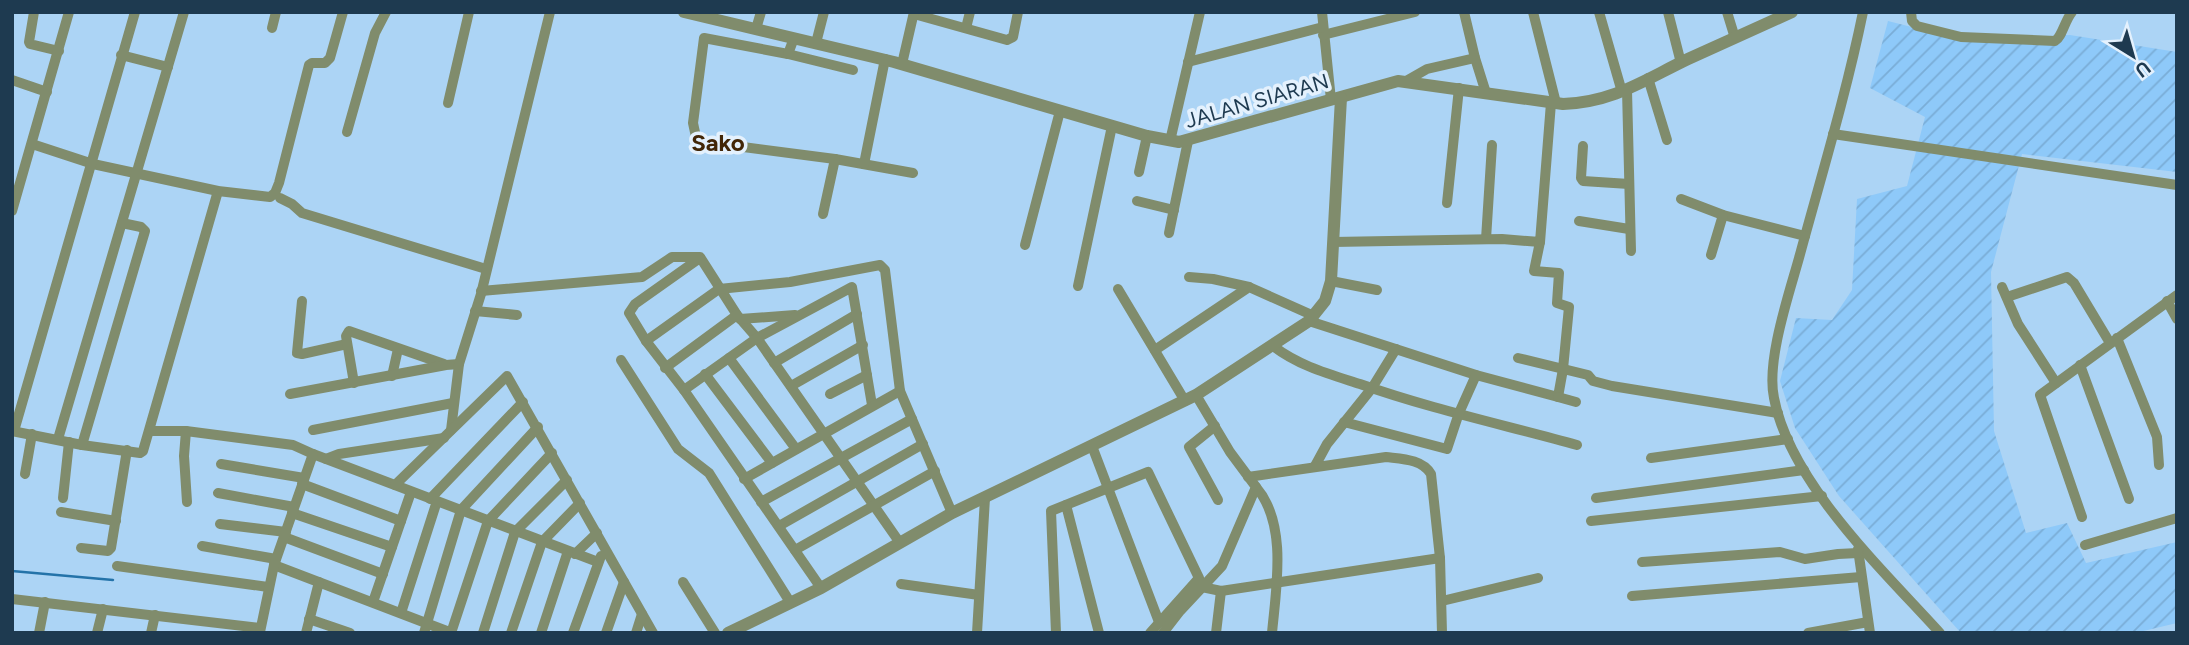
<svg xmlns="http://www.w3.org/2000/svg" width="2189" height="645" viewBox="0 0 2189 645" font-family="Figtree,sans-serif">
<defs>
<pattern id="industrial-furrows" width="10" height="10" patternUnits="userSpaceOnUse" patternTransform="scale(1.75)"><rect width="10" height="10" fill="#8ec9f9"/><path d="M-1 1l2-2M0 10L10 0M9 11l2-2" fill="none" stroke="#7aadd7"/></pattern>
</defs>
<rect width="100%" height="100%" fill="#acd4f5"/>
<!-- industrial -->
<polygon fill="url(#industrial-furrows)" points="1888,21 1963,40 2070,35 2177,52 2177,172 2022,154 1991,272 1994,431 2026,533 2067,523 2086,563 2177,542 2177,623 2135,633 1961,633 1839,496 1795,428 1780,381 1796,318 1832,320 1852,290 1857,199 1907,186 1925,117 1870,88"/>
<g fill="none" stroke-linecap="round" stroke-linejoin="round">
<!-- stream -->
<polyline stroke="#2473a9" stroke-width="2.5" points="12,571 113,580"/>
<!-- minor -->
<g stroke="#808c6c" stroke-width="10">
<polyline points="34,12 29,42 30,44 59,51"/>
<polyline points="1322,12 1331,100"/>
<polyline points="1464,12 1475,58 1486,93"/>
<polyline points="1533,12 1556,103"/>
<polyline points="1599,12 1622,92"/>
<polyline points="1668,12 1681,63"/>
<polyline points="1727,12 1735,38"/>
<path d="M 1863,12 C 1846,95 1821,177 1799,258 C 1789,294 1766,361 1774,398 C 1790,483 1883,570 1940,633"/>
<path d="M 1911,12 L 1912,21 L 1917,26 L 1961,37 L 2055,41 C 2062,37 2065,20 2072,12"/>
<polyline points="914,14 1007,40 1013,37 1018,12"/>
<polyline points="272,28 276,12"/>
<polyline points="966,28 970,12"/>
<polyline points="756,29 761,12"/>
<polyline points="1323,35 1415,12"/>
<polyline points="794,38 788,54 704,38 693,123 696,137 705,142 835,159 913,173"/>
<polyline points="816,43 824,12"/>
<polyline points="788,54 853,70"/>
<polyline points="121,55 168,67"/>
<polyline points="1188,62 1323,27"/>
<polyline points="902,64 914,12"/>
<polyline points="1648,78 1667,140"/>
<polyline points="12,80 47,92"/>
<polyline points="1406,81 1427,69 1475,58"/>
<polyline points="1627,90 1631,251"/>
<polyline points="448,103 469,12"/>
<polyline points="347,132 375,33 386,12"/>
<polyline points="1833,134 2177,185"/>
<polyline points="1170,141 1200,12"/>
<polyline points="32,144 93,164 218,191 270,197 275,193 279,183 309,65 312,63 325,63 330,58 343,12"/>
<polyline points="1583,146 1581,178 1583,181 1629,184"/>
<polyline points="864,164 885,59"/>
<polyline points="1139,172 1147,136"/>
<polyline points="280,198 292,204 302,213 486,269"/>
<polyline points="1681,199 1723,215 1805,236"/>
<polyline points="1137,201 1174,210"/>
<polyline points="1447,203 1459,88"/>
<polyline points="12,211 69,12"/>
<polyline points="823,214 835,159"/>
<polyline points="1579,221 1629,229"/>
<polyline points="1169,233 1188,141"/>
<polyline points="1486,239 1492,145"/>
<polyline points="1333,242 1502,239 1540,242 1551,103"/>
<polyline points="1025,245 1060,111"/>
<polyline points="1711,255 1723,215"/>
<polyline points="700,258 635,304 629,313 646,341 684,390 821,588"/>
<polyline points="1189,277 1213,279 1249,287"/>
<polyline points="1331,281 1377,290"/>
<polyline points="1078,286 1112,126"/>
<polyline points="2002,287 2018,324 2056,383"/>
<polyline points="1118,289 1185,401"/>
<polyline points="481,291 642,277 672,257 700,257 737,315 757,338 900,543"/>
<polyline points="2007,297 2067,277 2074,283 2110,343"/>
<polyline points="302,301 297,353 302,354 347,344"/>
<polyline points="2167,301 2177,319"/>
<polyline points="475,311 517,315"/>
<polyline points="740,319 795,315"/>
<polyline points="1309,321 1476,375 1558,397 1563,369 1569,307 1557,303 1559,273 1534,271 1540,242"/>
<polyline points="2117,338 2157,437 2159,465"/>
<polyline points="646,341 719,289 790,282 880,265 885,270 900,391 952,513"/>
<path d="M 1273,346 C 1299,366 1329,374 1360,384 C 1431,409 1505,425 1577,445"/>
<polyline points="1155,350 1249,287 1314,316"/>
<polyline points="729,358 796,449"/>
<polyline points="1518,358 1588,375 1593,381 1612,386 1778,413"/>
<polyline points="621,360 678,449 709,473 790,602"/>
<polyline points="774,363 857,314"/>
<polyline points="2080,365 2129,499"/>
<polyline points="665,368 737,315"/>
<polyline points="705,374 772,463"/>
<polyline points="392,376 398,349"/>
<polyline points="354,383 346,336 349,331 444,364"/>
<polyline points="791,386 863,345"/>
<polyline points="684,390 757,338 852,287 872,405"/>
<polyline points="290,394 446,365 459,364"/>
<polyline points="830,394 867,375"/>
<polyline points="1558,397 1576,402"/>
<polyline points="1344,422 1447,449 1459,413 1476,375"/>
<polyline points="1215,426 1189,447 1218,500"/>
<polyline points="313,430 453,403"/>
<polyline points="451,430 459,364 481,294 550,12"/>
<polyline points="12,431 82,445 140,453 143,451 218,191"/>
<polyline points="14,431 135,12"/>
<polyline points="150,431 186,431 293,445 313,454 598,562"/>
<polyline points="186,431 184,456 187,502"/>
<polyline points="58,439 184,12"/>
<polyline points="82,445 145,231 141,227 122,223"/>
<polyline points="1092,446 1159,622"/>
<polyline points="1651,458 1788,439"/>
<polyline points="326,459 339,454 444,438"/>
<polyline points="221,464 304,478"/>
<polyline points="1315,466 1327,444 1372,388 1396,349"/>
<polyline points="25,474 32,434"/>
<path d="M 1248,477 L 1386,457 C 1402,459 1422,459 1431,474 L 1440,558 L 1442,633"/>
<polyline points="744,479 900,391"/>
<polyline points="302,484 401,521"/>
<polyline points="395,485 507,376 653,633"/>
<path d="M 1256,487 C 1288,524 1276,589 1272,633"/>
<polyline points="218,493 294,507"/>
<polyline points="63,498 69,442"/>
<polyline points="1596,498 1804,470"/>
<polyline points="430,499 523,402"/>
<polyline points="761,502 912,419"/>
<polyline points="1066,505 1099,633"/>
<polyline points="61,512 116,521"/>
<polyline points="292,513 392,547"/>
<polyline points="2082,517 2040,395 2177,295"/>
<polyline points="1591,521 1822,496"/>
<polyline points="220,524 286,532"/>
<polyline points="779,526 923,444"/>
<polyline points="284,537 383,574"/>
<polyline points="2085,545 2177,518"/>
<polyline points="202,546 276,559"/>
<polyline points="81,548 108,551 111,548 127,450"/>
<polyline points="1858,549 1870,633"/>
<polyline points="795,550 935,471"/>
<polyline points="575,554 597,533"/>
<polyline points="1642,562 1780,552 1805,559 1838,554 1858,553"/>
<polyline points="274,565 452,633"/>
<polyline points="117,566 268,587"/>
<polyline points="683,582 715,633"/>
<polyline points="901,584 979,595"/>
<polyline points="1202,587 1221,591 1440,558"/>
<polyline points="1632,596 1861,577"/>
<polyline points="12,599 260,628"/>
<polyline points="1442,601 1538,578"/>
<polyline points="373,602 411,492"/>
<polyline points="401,613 437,501"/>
<polyline points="309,619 350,633"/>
<polyline points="260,632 274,565 313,454"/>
<polyline points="39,633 45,602"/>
<polyline points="97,633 103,609"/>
<polyline points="151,633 155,615"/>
<polyline points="306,633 319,582"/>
<polyline points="424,633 461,510 538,427"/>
<polyline points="451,633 488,521 552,453"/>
<polyline points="483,633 515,532 567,480"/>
<polyline points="511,633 542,542 580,503"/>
<polyline points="541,633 568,551"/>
<polyline points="573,633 601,556"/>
<polyline points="606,633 624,582"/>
<polyline points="636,633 642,614"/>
<polyline points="977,633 985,498"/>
<polyline points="1056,633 1051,511 1148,472 1199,578 1150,633"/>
<polyline points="1163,633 1180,611 1222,566 1256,487 1230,452 1196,395"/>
<polyline points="1216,633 1221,591"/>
<polyline points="1808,633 1868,622"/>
</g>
<!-- tertiary -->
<g stroke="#808c6c" stroke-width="12">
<path d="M 684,12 L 894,62 L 1147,136 L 1179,142 L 1398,81 L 1563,104 C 1614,102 1644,80 1688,59 C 1723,43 1757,28 1792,12"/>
<polyline points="728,633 821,588 952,513 1196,395 1309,321 1325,301 1331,281 1341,98"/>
</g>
</g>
<g text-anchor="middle" stroke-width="7" stroke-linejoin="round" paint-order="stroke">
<!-- street labels -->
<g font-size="21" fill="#1e3a50" stroke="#e4f1fd">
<text transform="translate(1257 101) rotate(-16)" y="7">JALAN SIARAN</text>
</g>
<!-- quarter labels -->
<g font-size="24" font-weight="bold" fill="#422607" stroke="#e4f1fd">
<text x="718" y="151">Sako</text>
</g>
</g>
<!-- border -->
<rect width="2189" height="645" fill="none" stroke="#1e3a50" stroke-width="28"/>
<!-- north arrow -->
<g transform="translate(2133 56) rotate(143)" stroke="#e4f1fd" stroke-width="5" paint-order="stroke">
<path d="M0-5L12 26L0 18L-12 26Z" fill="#1e3a50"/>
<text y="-10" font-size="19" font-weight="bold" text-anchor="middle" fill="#1e3a50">U</text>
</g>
</svg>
